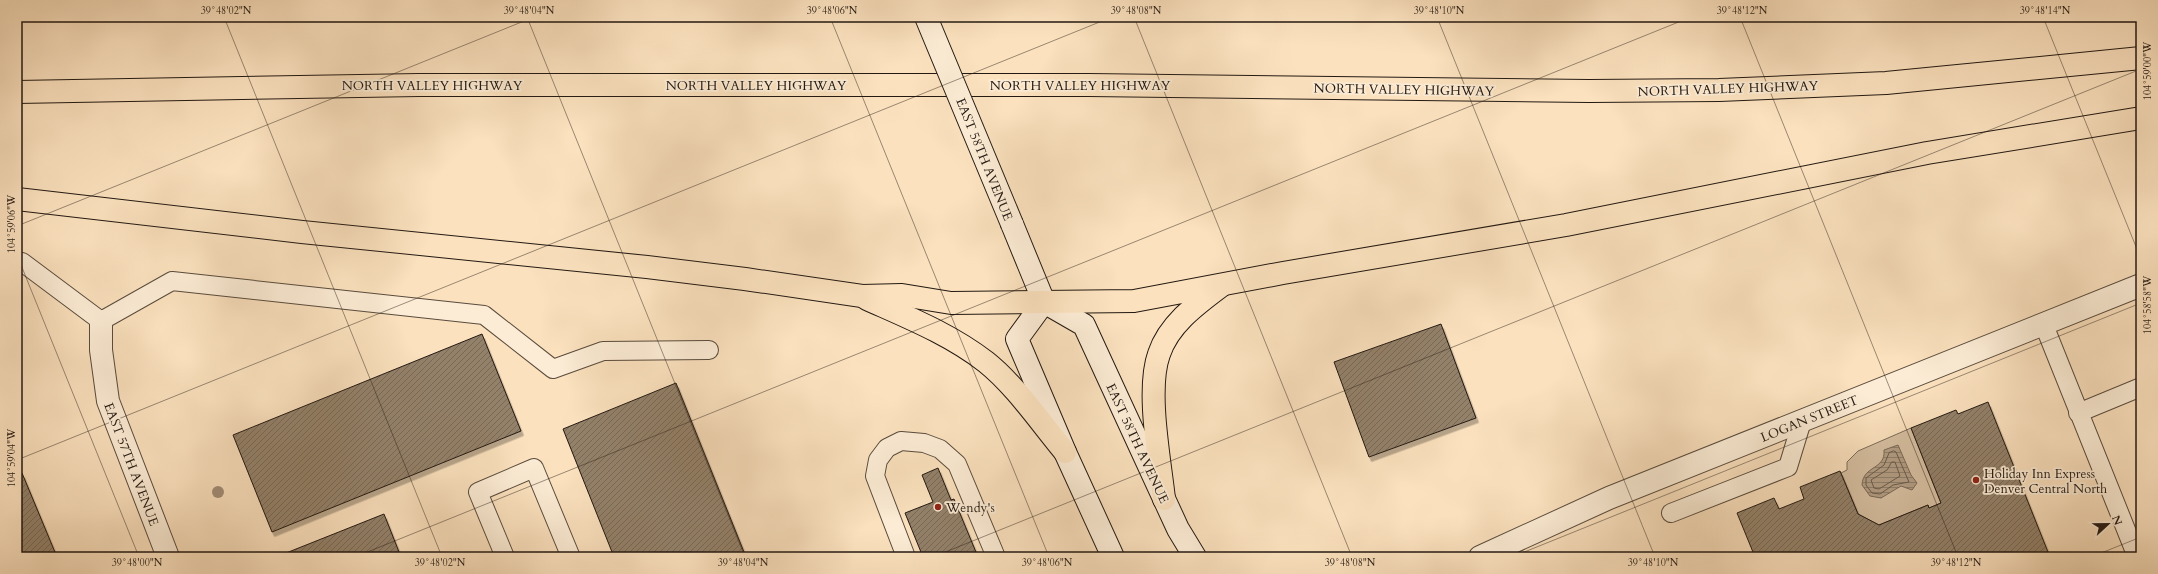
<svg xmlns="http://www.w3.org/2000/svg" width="2158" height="574" viewBox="0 0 2158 574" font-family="Cardo,serif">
<defs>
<pattern id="water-rules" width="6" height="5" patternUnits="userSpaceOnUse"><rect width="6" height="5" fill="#b29d84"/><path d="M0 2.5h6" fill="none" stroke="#907f6b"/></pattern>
<pattern id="building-hatch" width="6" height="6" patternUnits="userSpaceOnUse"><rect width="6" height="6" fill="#93816b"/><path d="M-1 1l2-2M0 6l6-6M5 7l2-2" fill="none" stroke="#786957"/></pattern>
<filter id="shadow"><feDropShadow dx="2.5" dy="4.5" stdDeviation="0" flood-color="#0004"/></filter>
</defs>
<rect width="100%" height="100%" fill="#fbe1be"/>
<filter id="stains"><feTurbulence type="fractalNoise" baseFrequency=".005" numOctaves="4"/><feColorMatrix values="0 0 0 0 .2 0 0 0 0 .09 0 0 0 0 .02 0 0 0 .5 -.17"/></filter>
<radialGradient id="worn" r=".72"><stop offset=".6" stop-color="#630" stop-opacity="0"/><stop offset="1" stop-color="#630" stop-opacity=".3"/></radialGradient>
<!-- green -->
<polygon fill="#d6bfa1" stroke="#7c6c5a" points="1911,428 1941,503 1929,508 1928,505 1879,525 1858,514 1841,473 1847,470 1847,462 1858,451"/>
<!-- water -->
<path fill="url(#water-rules)" stroke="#796856" d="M 1898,445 L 1911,475 L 1917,483 L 1912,490 L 1901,486 L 1881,498 L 1870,496 L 1862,485 C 1863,465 1886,470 1884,450 Z"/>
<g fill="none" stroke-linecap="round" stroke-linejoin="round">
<!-- shore -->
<g stroke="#6a5b4b" stroke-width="1">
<polygon points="1894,451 1896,452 1909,482 1893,485 1880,494 1872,493 1866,485 1866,478 1884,465 1889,453"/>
<polygon points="1892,462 1895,462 1900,476 1879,489 1874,488 1871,480 1887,470"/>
</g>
</g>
<!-- building -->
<g fill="url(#building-hatch)" stroke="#231912" filter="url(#shadow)">
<polygon points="1441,324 1476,418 1369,457 1334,362"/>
<polygon points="482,334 521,431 272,532 233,435"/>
<polygon points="676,383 746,557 614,557 563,429"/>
<polygon points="1988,402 2050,557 1755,557 1737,513 1774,498 1779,509 1804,499 1800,487 1840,471 1858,514 1879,525 1928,505 1929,508 1941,503 1911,428 1956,410 1958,414"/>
<polygon points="938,468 951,500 954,499 978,557 923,557 905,513 933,502 922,475"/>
<polygon points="22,473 57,557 17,557 17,475"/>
<polygon points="384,514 401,557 281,557 281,555"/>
</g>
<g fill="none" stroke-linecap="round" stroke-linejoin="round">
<!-- service casing -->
<g stroke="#594b3d" stroke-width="20">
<g id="service">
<polyline points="17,261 22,262 101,321 172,281 484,315 553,369 603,351 709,350"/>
<polyline points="2044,325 2137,557"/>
<polyline points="2078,413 2141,387"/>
<polyline points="1671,513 1788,467 1802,421"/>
<polyline points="505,557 478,492 534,468 570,555 566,557"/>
<polyline points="906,557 875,476 878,460 887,448 901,441 924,443 940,449 957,464 996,557"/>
</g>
</g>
<!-- minor casing -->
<g stroke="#594b3d" stroke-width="24">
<g id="minor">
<polyline points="101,321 101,350 108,401 168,557"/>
<polyline points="1480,557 1609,498 2141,285"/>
</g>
</g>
<!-- secondary casing -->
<g stroke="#231912" stroke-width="24">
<g id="secondary">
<polyline points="1012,224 1044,302 1084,325 1178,529 1195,557"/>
<polyline points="1044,302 1017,339 1065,452 1113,557"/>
</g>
</g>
<!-- motorway casing -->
<g stroke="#231912" stroke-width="24">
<g id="motorway">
<polyline points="17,92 419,85 1089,85 1589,91 1719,90 1886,83 2141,58"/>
<polyline points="17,199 302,232 647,267 745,279 862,296 902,295 951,303 1134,301 1283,273 1566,225 1927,153 2141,118"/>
<path d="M 867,299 C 907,317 950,334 986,362 C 1015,385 1040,422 1065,452"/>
<path d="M 1164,499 C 1160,461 1146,390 1159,354 C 1169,324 1197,304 1221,286"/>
</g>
</g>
<!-- service -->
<use href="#service" stroke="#fcecd5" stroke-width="18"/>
<!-- minor -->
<use href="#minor" stroke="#fcecd5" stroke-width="22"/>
<!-- secondary -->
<use href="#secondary" stroke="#fcecd5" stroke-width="22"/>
<!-- motorway -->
<use href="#motorway" stroke="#fbe1be" stroke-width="22"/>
<!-- secondary-bridge casing -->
<g stroke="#231912" stroke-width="24" stroke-linecap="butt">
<polyline id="secondary-bridge" points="926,17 1012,224"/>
</g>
<!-- secondary-bridge -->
<use href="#secondary-bridge" stroke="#fcecd5" stroke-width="22"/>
</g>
<!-- trees -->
<circle fill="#a28e77" cx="218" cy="492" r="6"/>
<!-- ticks -->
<path fill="none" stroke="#231912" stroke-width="1" stroke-opacity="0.45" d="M 224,17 L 442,557M 527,17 L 745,557M 830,17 L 1049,557M 1134,17 L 1352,557M 1437,17 L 1655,557M 1740,17 L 1958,557M 2043,17 L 2141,259M 17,226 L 534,17M 17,255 L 139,557M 17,460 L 1112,17M 355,557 L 1691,17M 933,557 L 2141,69M 1512,557 L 2141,303M 2091,557 L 2141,537"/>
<!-- markers -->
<g fill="#8f2418" stroke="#fcecd5" stroke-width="1.5">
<circle cx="1976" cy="480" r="4"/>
<circle cx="938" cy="507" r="4"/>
</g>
<g text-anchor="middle" stroke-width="3.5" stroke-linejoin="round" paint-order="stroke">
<!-- street labels -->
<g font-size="13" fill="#231912" stroke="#fcecd5">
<text x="432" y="90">NORTH VALLEY HIGHWAY</text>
<text x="756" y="90">NORTH VALLEY HIGHWAY</text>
<text x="1080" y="90">NORTH VALLEY HIGHWAY</text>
<text transform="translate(1728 88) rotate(-2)" y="5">NORTH VALLEY HIGHWAY</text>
<text transform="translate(1404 89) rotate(1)" y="5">NORTH VALLEY HIGHWAY</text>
<text transform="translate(985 159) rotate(68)" y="5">EAST 58TH AVENUE</text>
<text transform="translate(1809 418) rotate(-22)" y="5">LOGAN STREET</text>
<text transform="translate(1138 443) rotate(65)" y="5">EAST 58TH AVENUE</text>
<text transform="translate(132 464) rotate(69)" y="5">EAST 57TH AVENUE</text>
</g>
<!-- poi labels -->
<g font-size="13" fill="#231912" stroke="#fcecd5" text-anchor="start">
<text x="1984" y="478">Holiday Inn Express<tspan x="1984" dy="15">Denver Central North</tspan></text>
<text x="946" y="512">Wendy's</text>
</g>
</g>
<!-- margin -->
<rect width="2158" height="574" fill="none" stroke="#fbe1be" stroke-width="44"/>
<!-- north arrow -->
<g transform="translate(2108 524) rotate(68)" stroke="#fcecd5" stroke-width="3" paint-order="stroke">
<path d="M0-3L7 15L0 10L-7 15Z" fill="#231912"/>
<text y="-6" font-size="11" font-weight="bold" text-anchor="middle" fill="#231912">N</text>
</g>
<rect x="22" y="22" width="2114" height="530" fill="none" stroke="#231912" stroke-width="1.5"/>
<g font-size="10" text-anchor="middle" fill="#231912">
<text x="226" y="14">39°48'02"N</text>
<text x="529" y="14">39°48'04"N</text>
<text x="832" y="14">39°48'06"N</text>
<text x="1136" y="14">39°48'08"N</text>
<text x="1439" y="14">39°48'10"N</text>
<text x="1742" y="14">39°48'12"N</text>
<text x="2045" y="14">39°48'14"N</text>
<text transform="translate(2147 71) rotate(-90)" y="4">104°59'00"W</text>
<text transform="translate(11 224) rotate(-90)" y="4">104°59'06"W</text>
<text transform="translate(2147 305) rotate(-90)" y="4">104°58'58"W</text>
<text transform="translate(11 458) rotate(-90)" y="4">104°59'04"W</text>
<text x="137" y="566">39°48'00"N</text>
<text x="440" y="566">39°48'02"N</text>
<text x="743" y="566">39°48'04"N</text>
<text x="1047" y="566">39°48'06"N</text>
<text x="1350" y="566">39°48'08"N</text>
<text x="1653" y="566">39°48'10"N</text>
<text x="1956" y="566">39°48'12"N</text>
</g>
<rect width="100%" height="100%" filter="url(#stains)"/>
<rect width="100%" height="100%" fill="url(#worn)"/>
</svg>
